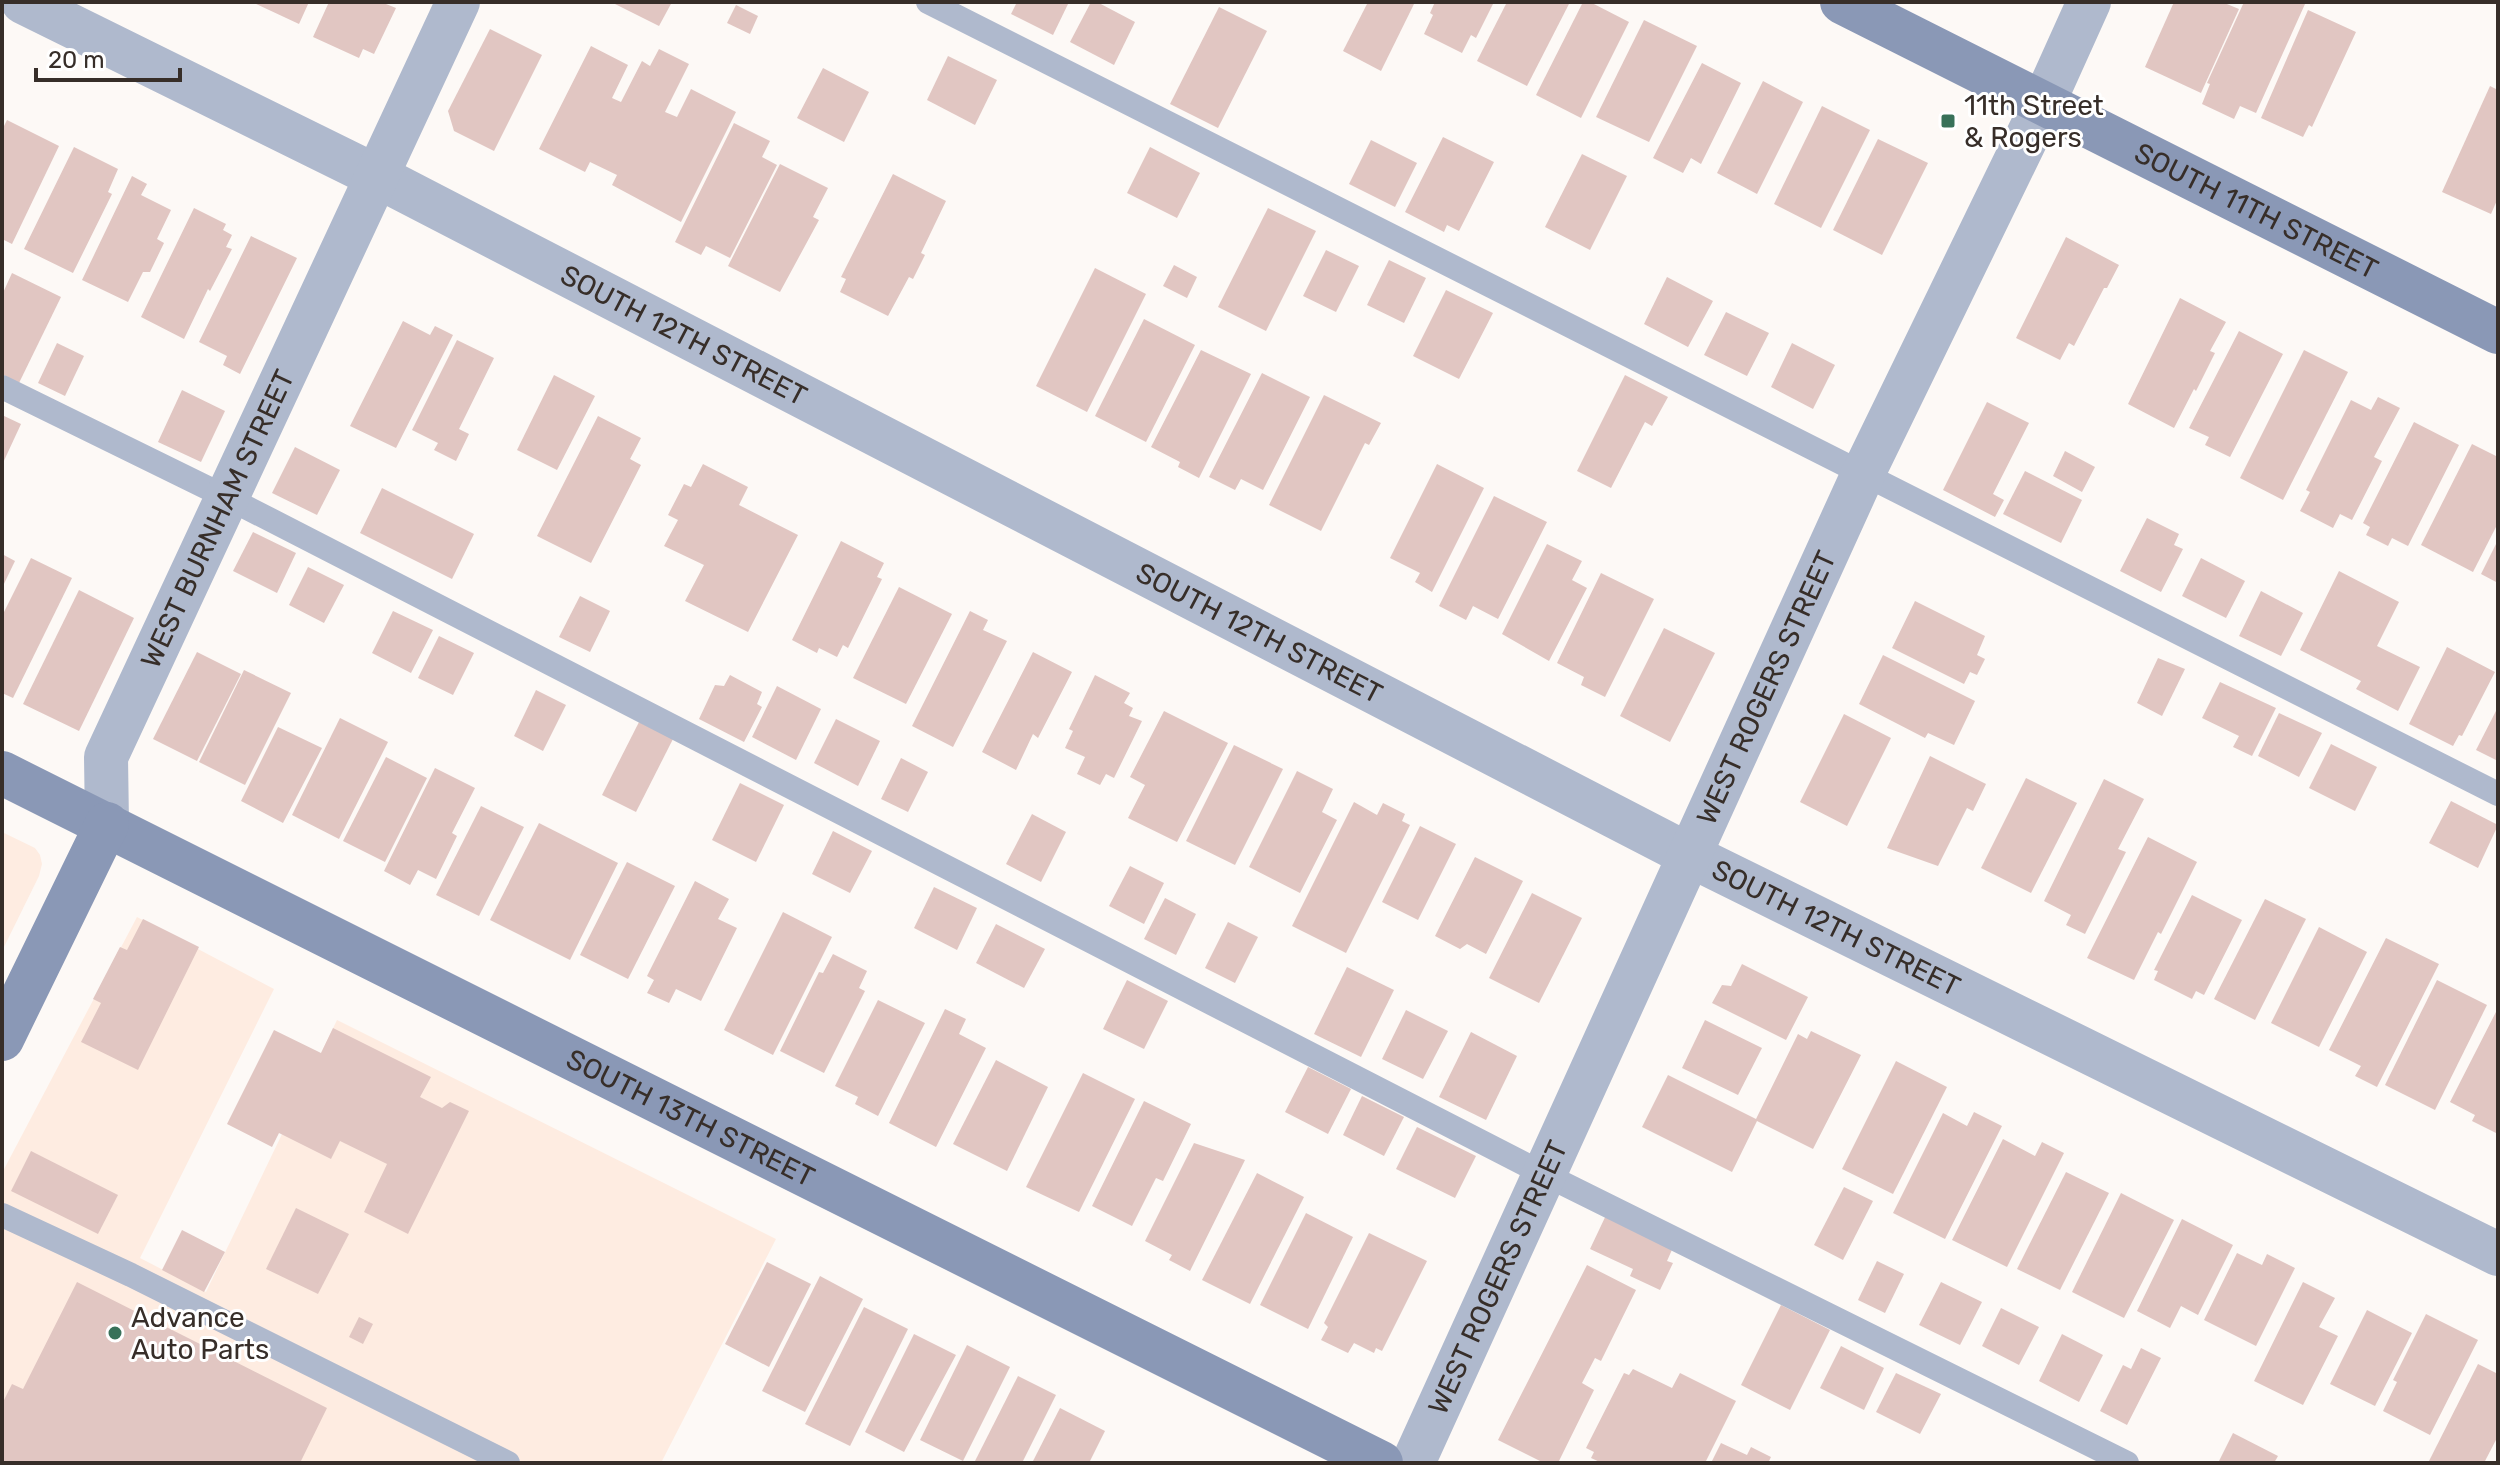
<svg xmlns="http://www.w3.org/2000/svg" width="2500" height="1465" viewBox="0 0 2500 1465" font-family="Rubik,sans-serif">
<rect width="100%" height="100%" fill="#fdf9f6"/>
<!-- commercial -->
<g fill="#feece1">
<polygon points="2,832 35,848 40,855 42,864 39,876 2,951"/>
<polygon points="137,917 274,989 140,1258 206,1292 337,1020 776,1239 661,1463 2,1463 2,1173"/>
</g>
<!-- building -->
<g fill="#e1c6c2">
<polygon points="252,2 309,2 299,24"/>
<polygon points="329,2 386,2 386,4 396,8 374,54 363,49 359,58 313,37"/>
<polygon points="611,2 672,2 659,26"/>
<polygon points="1017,2 1069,2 1053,35 1011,14"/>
<polygon points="1091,2 1097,2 1135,22 1114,65 1070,42"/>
<polygon points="1368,2 1415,2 1381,71 1343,51"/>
<polygon points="1435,2 1494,2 1476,38 1471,35 1462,53 1424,34 1433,15 1430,13"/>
<polygon points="1507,2 1570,2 1527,86 1477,61"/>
<polygon points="1583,2 1590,2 1629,22 1581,118 1536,95"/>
<polygon points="2174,2 2222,2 2239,9 2201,93 2145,67"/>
<polygon points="2244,2 2305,4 2256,113 2240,106 2234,119 2202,104 2210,84 2207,83"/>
<polygon points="736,5 758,16 750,34 727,23"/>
<polygon points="1219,7 1267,31 1218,128 1170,104"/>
<polygon points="2308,10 2356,32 2312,127 2309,125 2303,137 2261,118"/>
<polygon points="1644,20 1697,46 1649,142 1596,117"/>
<polygon points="490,29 542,55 494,151 454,131 448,111"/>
<polygon points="591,46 628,65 612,98 621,102 642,61 650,66 659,49 689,64 665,112 677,117 691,89 736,112 681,222 612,185 617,175 590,162 585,172 539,149"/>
<polygon points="948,56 997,80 975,125 927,100"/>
<polygon points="1702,63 1741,83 1701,164 1691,158 1683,173 1653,158"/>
<polygon points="823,68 869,92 844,142 797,118"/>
<polygon points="1763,81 1803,102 1757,194 1717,173"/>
<polygon points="2490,86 2498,90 2498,198 2491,214 2442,192"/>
<polygon points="1822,106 1870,130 1821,228 1774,204"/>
<polygon points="7,120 59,146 12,244 2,239 2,130"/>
<polygon points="734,123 770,141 762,157 777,165 730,258 706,246 701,255 675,242"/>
<polygon points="1443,137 1494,162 1459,231 1447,225 1444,232 1405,212"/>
<polygon points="1878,139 1928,163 1882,255 1833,230"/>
<polygon points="1371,140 1417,163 1395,207 1349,184"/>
<polygon points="74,147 118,169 108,192 112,194 73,273 24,249"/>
<polygon points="1150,147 1200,173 1177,218 1127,193"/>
<polygon points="1582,154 1627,176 1590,250 1545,227"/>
<polygon points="780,164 828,188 813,217 819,220 780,292 728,266"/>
<polygon points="893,174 946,201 921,253 925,255 913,279 909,277 888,316 840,292 846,279 841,277"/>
<polygon points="132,176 147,184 141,195 171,210 157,239 164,243 150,272 143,272 128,302 82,280"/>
<polygon points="194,208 226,224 223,230 232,235 226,247 232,249 210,291 208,289 184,339 141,317"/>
<polygon points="1268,208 1316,231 1266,331 1218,307"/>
<polygon points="251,236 297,258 240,374 223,365 227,356 199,342"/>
<polygon points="2066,237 2119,265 2107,288 2104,288 2074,346 2069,343 2060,360 2016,338"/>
<polygon points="1326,250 1359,266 1336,312 1303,296"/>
<polygon points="1389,260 1426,278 1404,323 1367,305"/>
<polygon points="1174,265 1197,277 1187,298 1163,286"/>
<polygon points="1095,268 1146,294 1087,412 1036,386"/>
<polygon points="12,273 61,297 19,383 2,374 2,295"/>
<polygon points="1667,277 1713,301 1688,347 1644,324"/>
<polygon points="1446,290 1493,313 1459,379 1413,356"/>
<polygon points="2180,298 2226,322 2210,351 2215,353 2196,391 2194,389 2174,428 2128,404"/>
<polygon points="1726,312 1769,333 1747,376 1704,355"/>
<polygon points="1144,319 1195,345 1146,442 1095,416"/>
<polygon points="403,321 430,335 435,326 453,335 396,448 350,426"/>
<polygon points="2239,331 2283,354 2230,457 2205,445 2209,437 2189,428"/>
<polygon points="457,340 494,358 459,429 469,434 456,461 434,450 438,443 412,430"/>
<polygon points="57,343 84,356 65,396 38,383"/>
<polygon points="1792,343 1835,365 1813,409 1771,387"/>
<polygon points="1201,350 1251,374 1199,478 1178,467 1180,462 1151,447"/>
<polygon points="2304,350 2348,372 2283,500 2240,478"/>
<polygon points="1262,373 1310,397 1263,490 1241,479 1235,490 1209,477"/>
<polygon points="554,375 595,396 557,470 517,450"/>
<polygon points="1625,375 1668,397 1652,426 1645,422 1611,488 1577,471"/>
<polygon points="182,390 225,411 201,462 158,442"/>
<polygon points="1324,395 1381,423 1369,445 1365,443 1321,531 1269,505"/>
<polygon points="2378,397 2400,408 2374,457 2382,461 2352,520 2340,514 2333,528 2300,511 2310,492 2306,490 2351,400 2371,410"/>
<polygon points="1987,402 2029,423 1993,494 2004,500 1995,517 1943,490"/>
<polygon points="2,415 21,424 2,465"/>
<polygon points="598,416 641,438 630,459 641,465 591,563 537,536"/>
<polygon points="2414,422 2459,445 2408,546 2392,538 2388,546 2366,535 2370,527 2363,523"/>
<polygon points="2472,444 2498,457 2498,523 2473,572 2421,545"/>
<polygon points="295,447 340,470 317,515 272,493"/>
<polygon points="2065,451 2095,467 2082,492 2053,476"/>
<polygon points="703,464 748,487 739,505 798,535 748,632 685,601 704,565 664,546 678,520 668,515 684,484 691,487"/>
<polygon points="1437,464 1484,488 1432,592 1415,582 1420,573 1390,558"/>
<polygon points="2025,471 2082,500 2061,543 2003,514"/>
<polygon points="382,488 474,534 452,579 360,533"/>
<polygon points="1494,496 1547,522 1498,619 1473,606 1466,620 1439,606"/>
<polygon points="2147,518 2179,534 2174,545 2183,549 2161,592 2120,571"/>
<polygon points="253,532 296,553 277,593 233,571"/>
<polygon points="2498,540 2498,583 2481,574"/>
<polygon points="841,541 884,563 877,577 882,579 848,648 843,645 837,657 819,648 817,653 792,640"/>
<polygon points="1547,544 1582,561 1572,580 1587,588 1549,661 1502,634"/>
<polygon points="2,554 15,561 2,588"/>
<polygon points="31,558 72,578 13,698 2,693 2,616"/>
<polygon points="2201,558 2245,581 2226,618 2182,596"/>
<polygon points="308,567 344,585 324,623 289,605"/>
<polygon points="2339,571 2399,602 2377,646 2420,667 2398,711 2356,689 2361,681 2300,650"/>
<polygon points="1601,573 1654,599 1605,697 1581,685 1584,677 1557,663"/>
<polygon points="899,587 952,614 906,704 853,678"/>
<polygon points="79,590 134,618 79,731 23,704"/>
<polygon points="2261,591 2303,613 2281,656 2239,636"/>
<polygon points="580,596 610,611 590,652 559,637"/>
<polygon points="1915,601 1985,636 1977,655 1985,659 1977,675 1970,672 1964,684 1892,648"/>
<polygon points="393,611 433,630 411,673 372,653"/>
<polygon points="970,611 988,620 983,630 1007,641 953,747 912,726"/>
<polygon points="1664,628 1715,653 1670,742 1620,716"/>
<polygon points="439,636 474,653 453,695 418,678"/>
<polygon points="2447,647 2495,672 2462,736 2459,735 2453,746 2409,724"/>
<polygon points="197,652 241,674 197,761 153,739"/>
<polygon points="1033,652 1072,672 1038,738 1033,734 1016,770 982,752"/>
<polygon points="1883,655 1975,701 1954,745 1928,733 1925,738 1859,704"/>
<polygon points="2158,658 2185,669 2162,716 2137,703"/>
<polygon points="244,670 291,693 245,785 199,762"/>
<polygon points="730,675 762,692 757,704 762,707 744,742 699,719 715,685 724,686"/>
<polygon points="1095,675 1130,693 1124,703 1133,708 1129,716 1142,721 1114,778 1106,774 1100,785 1077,774 1085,757 1065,748 1073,731 1069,729"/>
<polygon points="2220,682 2276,708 2252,756 2233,747 2239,736 2202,718"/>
<polygon points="777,686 821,709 796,760 752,737"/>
<polygon points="536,690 566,705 543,751 514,736"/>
<polygon points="2498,707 2498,761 2476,750"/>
<polygon points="1164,711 1228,743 1177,842 1128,818 1145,785 1130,777"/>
<polygon points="2279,713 2322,733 2299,777 2258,756"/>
<polygon points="1844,714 1891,738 1847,826 1800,802"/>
<polygon points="340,718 388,742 339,839 292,815"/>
<polygon points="836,719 880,741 858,786 814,763"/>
<polygon points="639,722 673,739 636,812 602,795"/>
<polygon points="278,727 322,748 283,823 241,801"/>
<polygon points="2331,744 2377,767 2355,811 2309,788"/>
<polygon points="1234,745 1283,769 1235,865 1186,841"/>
<polygon points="1930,756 1986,784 1973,811 1967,808 1938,866 1887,848"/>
<polygon points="386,757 427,778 385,862 343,841"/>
<polygon points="901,758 928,772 908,812 881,799"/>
<polygon points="435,768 475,788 452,833 457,836 436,879 418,870 410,885 384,871"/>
<polygon points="1297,771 1333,789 1322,812 1337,820 1300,893 1249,867"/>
<polygon points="2026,778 2077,803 2031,893 1981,868"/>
<polygon points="2104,779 2144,799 2118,849 2126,852 2085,934 2066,925 2071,915 2044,901"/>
<polygon points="740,783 784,805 756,862 712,840"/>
<polygon points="2451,801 2498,825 2478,868 2429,843"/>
<polygon points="1354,802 1377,815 1383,803 1405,814 1402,821 1410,825 1346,953 1292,926"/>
<polygon points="481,806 524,827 479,916 436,895"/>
<polygon points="1032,814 1066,832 1041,882 1006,864"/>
<polygon points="539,823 618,863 570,960 490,920"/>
<polygon points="1420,826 1456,844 1418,920 1382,902"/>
<polygon points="833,831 872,851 850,893 812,874"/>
<polygon points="2148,837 2197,862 2161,934 2158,932 2134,980 2087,958"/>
<polygon points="1475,857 1523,881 1486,954 1467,944 1460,949 1435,936"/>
<polygon points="627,862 675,886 628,979 580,955"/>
<polygon points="1130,866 1164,883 1144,924 1109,906"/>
<polygon points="695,881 729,899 718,919 737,928 701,1001 676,989 669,1003 647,993 654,980 647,976"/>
<polygon points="934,887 977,908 957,950 914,928"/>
<polygon points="1532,893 1582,918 1539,1003 1489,978"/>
<polygon points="2192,895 2242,920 2204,995 2196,991 2192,999 2154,980 2158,971 2154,970"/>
<polygon points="1165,898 1196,914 1176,955 1144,939"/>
<polygon points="2265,899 2306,919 2255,1020 2214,999"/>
<polygon points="783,912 832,937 773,1055 724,1030"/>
<polygon points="143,919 199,947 138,1070 81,1042 101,1003 93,999 120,947 127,950"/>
<polygon points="1228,922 1258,937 1235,983 1205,968"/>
<polygon points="996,924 1045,949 1024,988 976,963"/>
<polygon points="2319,927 2367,952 2319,1047 2271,1023"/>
<polygon points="2386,938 2439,964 2377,1087 2355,1076 2361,1066 2329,1050"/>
<polygon points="833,954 867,971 859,988 865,991 824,1073 780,1051 819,972 823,973"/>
<polygon points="1742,964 1808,997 1786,1040 1712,1003 1722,985 1731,986"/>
<polygon points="1347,967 1394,990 1361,1057 1314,1034"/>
<polygon points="1127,980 1168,1001 1144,1049 1103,1029"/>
<polygon points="2437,980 2487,1005 2435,1110 2385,1085"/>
<polygon points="878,1000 925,1023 878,1116 855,1104 858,1097 835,1086"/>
<polygon points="2498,1008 2498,1129 2496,1133 2472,1121 2475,1115 2450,1102"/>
<polygon points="945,1009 966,1019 959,1034 986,1048 936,1147 889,1123"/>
<polygon points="1406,1010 1448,1031 1423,1079 1382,1059"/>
<polygon points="1705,1020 1762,1048 1738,1095 1682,1068"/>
<polygon points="333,1028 431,1077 420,1097 442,1108 450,1102 469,1111 408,1234 364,1212 387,1164 340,1141 331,1159 279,1133 272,1147 227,1124 274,1030 321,1053"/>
<polygon points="1811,1031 1861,1055 1813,1149 1757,1121 1732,1172 1642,1127 1668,1075 1756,1119 1798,1034 1807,1039"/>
<polygon points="1471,1032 1517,1056 1486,1120 1439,1097"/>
<polygon points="996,1060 1048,1087 1007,1171 953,1144"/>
<polygon points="1896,1061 1947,1087 1893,1194 1842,1169"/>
<polygon points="1308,1067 1351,1089 1328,1134 1285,1112"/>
<polygon points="1083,1073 1135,1099 1079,1212 1026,1187"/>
<polygon points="1362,1096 1404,1117 1384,1156 1343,1135"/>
<polygon points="1144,1101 1191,1124 1163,1181 1156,1178 1132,1226 1092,1206"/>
<polygon points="1974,1112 2002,1126 1945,1239 1893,1213 1943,1113 1967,1126"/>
<polygon points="1417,1127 1476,1156 1455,1198 1396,1169"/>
<polygon points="2003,1139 2035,1156 2042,1142 2064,1153 2007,1267 1952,1240"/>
<polygon points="1194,1143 1245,1160 1190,1271 1169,1260 1172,1255 1145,1241"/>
<polygon points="31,1151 118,1195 98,1234 11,1191"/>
<polygon points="2066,1172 2109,1193 2060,1290 2017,1269"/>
<polygon points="1257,1173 1304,1197 1250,1304 1202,1280"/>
<polygon points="1844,1187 1873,1201 1843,1260 1814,1245"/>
<polygon points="2121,1193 2174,1220 2124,1318 2072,1292"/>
<polygon points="296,1208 349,1234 318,1294 266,1269"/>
<polygon points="1608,1211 1675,1243 1667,1261 1673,1263 1660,1290 1630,1276 1633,1269 1590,1249"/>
<polygon points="1306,1213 1353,1237 1308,1329 1260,1305"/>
<polygon points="2182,1219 2233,1245 2198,1315 2181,1306 2170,1328 2137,1311"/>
<polygon points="182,1230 225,1252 204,1292 162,1270"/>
<polygon points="1369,1233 1427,1261 1382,1351 1376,1348 1374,1353 1354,1343 1348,1353 1321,1340 1328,1327 1324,1323"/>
<polygon points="2237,1253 2262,1265 2267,1254 2295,1268 2256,1346 2204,1320"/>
<polygon points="1877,1261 1904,1274 1885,1313 1858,1300"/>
<polygon points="767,1262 811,1284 769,1367 725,1344"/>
<polygon points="1587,1265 1636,1290 1601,1361 1595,1358 1582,1383 1594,1390 1558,1463 1544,1463 1498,1440"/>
<polygon points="820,1276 863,1299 805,1412 762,1391"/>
<polygon points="77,1282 327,1408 300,1463 2,1463 2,1404 12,1384 23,1389"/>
<polygon points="1941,1282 1982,1302 1960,1345 1919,1325"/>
<polygon points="2303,1282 2335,1298 2319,1327 2338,1336 2303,1405 2254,1381"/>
<polygon points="1781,1305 1830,1330 1790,1410 1741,1385"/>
<polygon points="864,1307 908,1329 850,1446 805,1424"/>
<polygon points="2001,1308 2039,1327 2019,1365 1982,1346"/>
<polygon points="2367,1310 2412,1333 2375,1406 2330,1384"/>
<polygon points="2426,1314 2478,1340 2430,1435 2383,1411 2397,1382 2393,1380"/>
<polygon points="359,1317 373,1324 363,1344 349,1337"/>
<polygon points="914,1334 956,1355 904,1452 865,1432"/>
<polygon points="2062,1334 2103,1355 2079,1402 2039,1381"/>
<polygon points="967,1345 1010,1367 963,1461 920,1440"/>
<polygon points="1841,1346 1884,1368 1864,1410 1820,1388"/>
<polygon points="2141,1348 2161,1358 2127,1425 2100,1411 2123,1365 2131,1369"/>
<polygon points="2478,1364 2498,1374 2498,1436 2484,1463 2428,1463"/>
<polygon points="1633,1369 1672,1388 1680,1373 1736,1401 1705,1463 1602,1463 1591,1458 1594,1452 1586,1448 1624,1373 1629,1375"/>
<polygon points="1896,1373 1941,1394 1920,1434 1876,1412"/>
<polygon points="1018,1376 1056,1395 1022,1463 974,1463"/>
<polygon points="1060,1408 1105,1431 1089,1463 1032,1463"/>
<polygon points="2233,1433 2278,1456 2274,1463 2218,1463"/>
<polygon points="1721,1443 1747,1455 1751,1447 1771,1457 1768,1463 1711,1463"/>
</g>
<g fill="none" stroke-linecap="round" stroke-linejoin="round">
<!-- lane -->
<g stroke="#afb9cd" stroke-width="24">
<polyline points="928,2 2498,794"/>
<polyline points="2,387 226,497 1544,1174 2127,1463"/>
<polyline points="2,1215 131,1275 508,1463"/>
</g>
<!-- street -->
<g stroke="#afb9cd" stroke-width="44">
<path id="s1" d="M 23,2 L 396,186 L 1689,855 L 2498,1254"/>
<path id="s2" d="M 107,824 L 106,757 L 458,2"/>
<path id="s3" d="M 1413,1463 L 1863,474 L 2043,104 L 2089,2"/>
</g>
<!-- secondary -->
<g stroke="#8a98b6" stroke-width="44">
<path id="s4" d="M 1842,2 L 2498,332"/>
<path id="s5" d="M 2,773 L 1381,1463"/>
<polyline points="2,1039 107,824"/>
</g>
</g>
<!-- markers -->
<g fill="#387159" stroke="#fff" stroke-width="3">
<rect x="1940" y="113" width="16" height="16" rx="4"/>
<circle cx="115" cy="1333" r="8"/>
</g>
<g text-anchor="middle" stroke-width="6" stroke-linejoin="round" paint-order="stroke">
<!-- poi labels -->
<g font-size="28" fill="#372e29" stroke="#fff" text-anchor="start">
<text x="1964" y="115">11th Street<tspan x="1964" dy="32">&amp; Rogers</tspan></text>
<text x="131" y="1327">Advance<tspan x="131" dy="32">Auto Parts</tspan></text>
</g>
<!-- street labels -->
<g font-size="28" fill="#372e29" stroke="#fff">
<text dy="10" stroke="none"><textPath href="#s4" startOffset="464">SOUTH 11TH STREET</textPath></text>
<text dy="10" stroke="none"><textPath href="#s1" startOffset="740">SOUTH 12TH STREET</textPath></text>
<text dy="10" stroke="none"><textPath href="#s2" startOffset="330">WEST BURNHAM STREET</textPath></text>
<text dy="10" stroke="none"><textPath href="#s1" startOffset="1388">SOUTH 12TH STREET</textPath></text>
<text dy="10" stroke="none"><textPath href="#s3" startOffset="852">WEST ROGERS STREET</textPath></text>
<text dy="10" stroke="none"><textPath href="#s1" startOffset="2036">SOUTH 12TH STREET</textPath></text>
<text dy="10" stroke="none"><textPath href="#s5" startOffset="770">SOUTH 13TH STREET</textPath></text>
<text dy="10" stroke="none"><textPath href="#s3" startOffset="204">WEST ROGERS STREET</textPath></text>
</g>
</g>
<!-- border -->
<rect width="2500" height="1465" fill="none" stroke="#372e29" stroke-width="8"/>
<!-- scale -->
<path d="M36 68v12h144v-12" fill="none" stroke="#372e29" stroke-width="4"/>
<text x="48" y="68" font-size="24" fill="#372e29" stroke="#ffffff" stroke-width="6" paint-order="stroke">20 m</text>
</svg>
